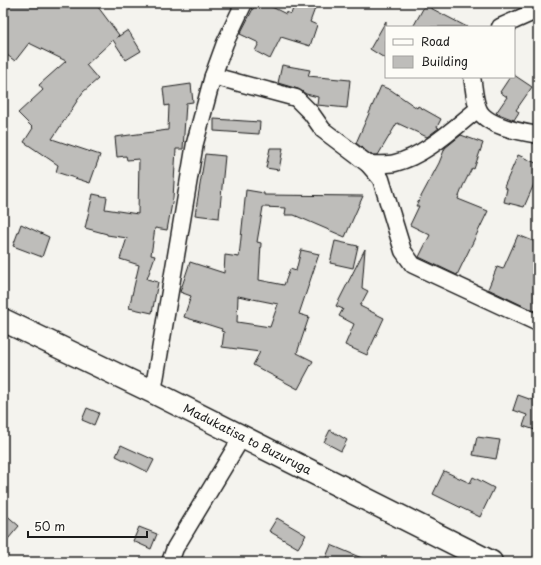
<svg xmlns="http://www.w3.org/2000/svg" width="541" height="565" viewBox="0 0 541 565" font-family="'Playpen Sans',sans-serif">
<rect width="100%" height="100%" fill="#f4f3ee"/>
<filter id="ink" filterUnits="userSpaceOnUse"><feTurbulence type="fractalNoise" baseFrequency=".025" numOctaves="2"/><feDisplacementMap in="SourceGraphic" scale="8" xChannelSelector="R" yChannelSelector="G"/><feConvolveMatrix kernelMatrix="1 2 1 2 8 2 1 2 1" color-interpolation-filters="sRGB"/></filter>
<g filter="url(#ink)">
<!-- building -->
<g fill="#bebdba" stroke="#1c1c1c" fill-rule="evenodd">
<polygon points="3,3 95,3 119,35 116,38 128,30 141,51 126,60 113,40 86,65 98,79 83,92 52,139 100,155 90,183 56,172 58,165 24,142 33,128 18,113 43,90 39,85 66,61 29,43 15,61 3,52"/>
<polygon points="256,3 264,3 286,14 286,12 291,14 295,3 317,3 310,22 317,25 310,46 281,37 270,59 255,51 259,43 240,34"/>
<polygon points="425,5 467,27 413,27"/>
<polygon points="386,21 386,59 370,49"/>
<polygon points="282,65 310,70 308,76 350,80 347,108 317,105 318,97 306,94 298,89 278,83"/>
<polygon points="514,75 532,87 516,110 519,112 514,120 496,113 507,97 500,92 510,77 514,77"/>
<polygon points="191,84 193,102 186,103 183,149 176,149 173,198 167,230 155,228 151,255 155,256 147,279 158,282 152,313 129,308 139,265 120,259 127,238 107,235 107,234 85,228 93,194 107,197 105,209 138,214 139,159 127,160 126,156 117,157 115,137 168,130 169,105 165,106 163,88"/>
<polygon points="381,86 391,90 417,108 418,106 441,119 437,127 439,128 427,137 397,123 378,155 371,155 356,143"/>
<polygon points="214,119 260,122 259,134 214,131"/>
<polygon points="461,135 483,143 474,169 472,168 463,186 458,199 488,211 457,275 419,257 430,235 410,225 419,206 416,206 439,163 445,148"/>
<polygon points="270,148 283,148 279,170 266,168"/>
<polygon points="205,154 225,156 219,218 195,215"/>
<polygon points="518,155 538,164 538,175 524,207 504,202 507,189 504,187"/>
<path d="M 246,190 L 264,193 L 264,195 L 363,196 L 345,237 L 294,215 L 285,215 L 286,208 L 263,207 L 257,242 L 261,243 L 259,280 L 284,285 L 290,269 L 296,271 L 301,250 L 319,254 L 299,314 L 309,317 L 297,353 L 313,361 L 298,389 L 253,365 L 260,352 L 222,347 L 224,332 L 221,331 L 222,329 L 184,317 L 191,296 L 180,292 L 190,262 L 224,273 L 225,255 L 239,257 ZM 238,296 L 278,304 L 270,327 L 237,322 Z"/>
<polygon points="21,224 49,237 42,257 13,246"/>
<polygon points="518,235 538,243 538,313 488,289 497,267 503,269"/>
<polygon points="335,241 358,246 353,268 330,263"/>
<polygon points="365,249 362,288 368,291 360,306 384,318 367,355 345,345 354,324 339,316 343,309 336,306"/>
<polygon points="536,389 538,389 538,431 523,426 527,415 513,410 518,395 532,400"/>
<polygon points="87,408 99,413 94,425 82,420"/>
<polygon points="330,430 347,440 341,451 324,442"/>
<polygon points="477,437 500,440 496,459 473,455"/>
<polygon points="121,445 154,460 148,472 116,456"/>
<polygon points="444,471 470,483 473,477 494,488 480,517 433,494"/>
<polygon points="3,512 19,526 3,545"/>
<polygon points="277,518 306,535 298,548 269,531"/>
<polygon points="139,527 157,534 151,549 133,541"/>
<polygon points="331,545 371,562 324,562"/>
</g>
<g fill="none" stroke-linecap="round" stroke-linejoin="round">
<!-- minor casing -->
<g stroke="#1c1c1c" stroke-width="19">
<g id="minor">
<polyline points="500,27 538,10"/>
<polyline points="213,76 296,98 311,113 323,130 368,164 381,179 403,251 413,265 538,323"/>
<path d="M 472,77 C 474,87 474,98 478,108 C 484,126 521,132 538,135"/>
<path d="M 368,164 C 377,164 387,165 395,163 C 425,156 455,127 478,109"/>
<polyline points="153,392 195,143 213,76 225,43 244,3"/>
<polyline points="170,562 175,548 242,437"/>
</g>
</g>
<!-- secondary casing -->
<g stroke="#1c1c1c" stroke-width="25">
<g id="secondary">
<path id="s1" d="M 3,320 L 153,392 L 491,562"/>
</g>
</g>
<!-- minor -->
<use href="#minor" stroke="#fdfcf7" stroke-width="16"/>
<!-- secondary -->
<use href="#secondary" stroke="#fdfcf7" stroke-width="22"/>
</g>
</g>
<g text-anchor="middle" stroke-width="3.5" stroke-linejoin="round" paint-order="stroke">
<!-- street labels -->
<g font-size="12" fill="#1c1c1c" stroke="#fdfcf7">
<text dy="4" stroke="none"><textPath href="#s1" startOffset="272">Madukatisa to Buzuruga</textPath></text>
</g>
</g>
<!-- margin -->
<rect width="541" height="565" fill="none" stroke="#fdfcf7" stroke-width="16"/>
<rect x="8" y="8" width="525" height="549" fill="none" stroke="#1c1c1c" stroke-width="1.5" filter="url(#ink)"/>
<!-- legend -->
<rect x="385" y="26" width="130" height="52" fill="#fdfcf7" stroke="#a3a29f"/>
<rect x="393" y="39" width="20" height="6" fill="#fdfcf7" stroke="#a3a29f"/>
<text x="421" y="46" font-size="12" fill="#1c1c1c">Road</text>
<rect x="393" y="56" width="20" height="12" fill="#bebdba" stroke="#a3a29f"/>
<text x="421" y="66" font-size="12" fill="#1c1c1c">Building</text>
<!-- scale -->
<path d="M28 531v6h119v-6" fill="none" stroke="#1c1c1c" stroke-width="2"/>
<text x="34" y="531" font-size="12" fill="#1c1c1c" stroke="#fdfcf7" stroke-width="3" paint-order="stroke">50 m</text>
</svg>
